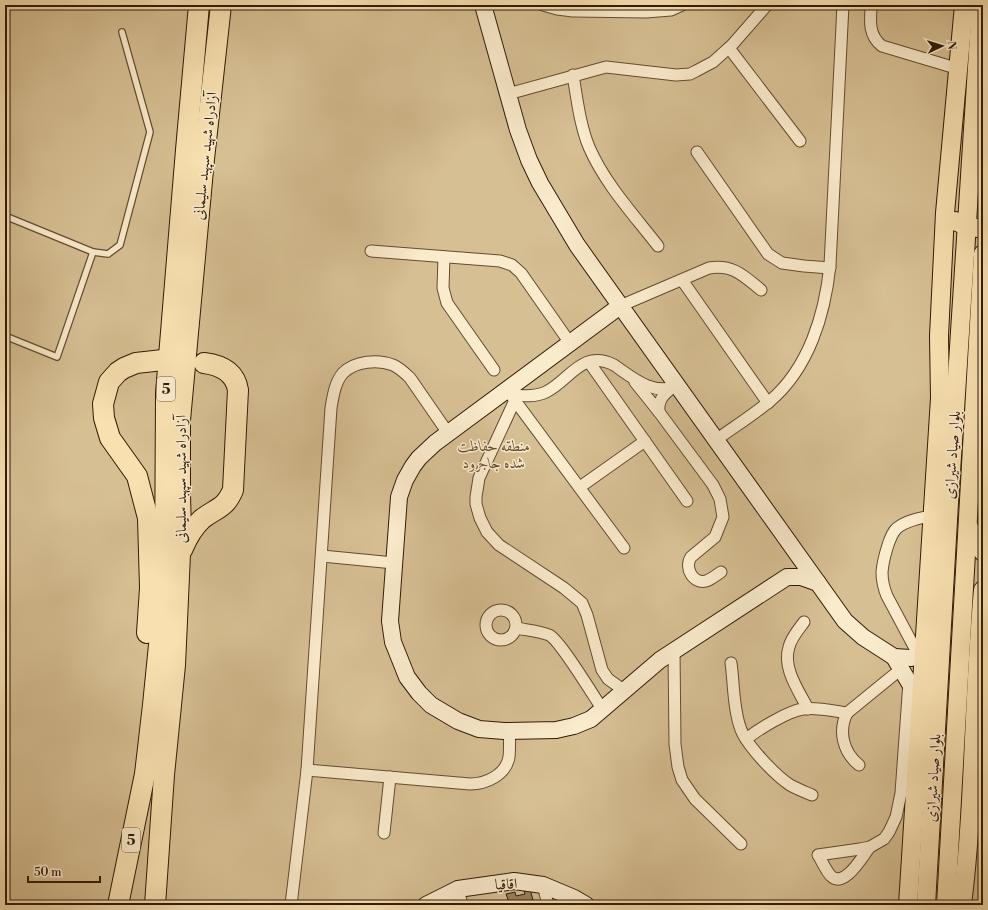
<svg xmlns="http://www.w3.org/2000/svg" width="988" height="910" viewBox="0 0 988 910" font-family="'Libre Bodoni',Amiri,serif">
<rect width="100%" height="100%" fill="#f8e0b0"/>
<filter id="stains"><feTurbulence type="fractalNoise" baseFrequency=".005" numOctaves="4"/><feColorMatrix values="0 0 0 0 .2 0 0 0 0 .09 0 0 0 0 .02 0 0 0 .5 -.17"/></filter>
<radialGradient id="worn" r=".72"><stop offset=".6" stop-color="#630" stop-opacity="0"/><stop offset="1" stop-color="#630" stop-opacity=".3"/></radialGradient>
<!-- green -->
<rect fill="#d6bf93" stroke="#836d4c" x="5" y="5" width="978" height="900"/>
<!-- building -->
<polygon fill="#98815e" stroke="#301b06" points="530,889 533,900 531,900 532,905 510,905 506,894 515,892 516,896 525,894 524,891"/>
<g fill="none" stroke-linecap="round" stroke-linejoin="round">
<!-- lane casing -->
<g stroke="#624c30" stroke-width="8">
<g id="lane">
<polyline points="5,216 93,252 108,254 120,245 150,132 122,32"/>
<polyline points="5,336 57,357 93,252"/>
</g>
</g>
<!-- street casing -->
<g stroke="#624c30" stroke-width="13">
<g id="street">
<polyline points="543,5 557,9 573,11 646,12 671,10 682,5"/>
<path d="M 871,8 C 870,22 869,36 882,46 L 959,69"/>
<polyline points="729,48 800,141"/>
<path d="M 573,75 C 577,99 580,125 589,147 C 605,184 634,215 658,246"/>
<polyline points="508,94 606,67 676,75 690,74 696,71 713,62 732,45 767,5"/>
<polyline points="697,152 768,254 782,263 804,266 830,268"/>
<polyline points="371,251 500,261 512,265 521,273 570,343"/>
<polyline points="444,257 443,288 447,303 494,370"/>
<polyline points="682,280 768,403"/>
<path d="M 620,306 L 709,268 C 733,264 744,276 761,290"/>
<polyline points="589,362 687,501"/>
<path d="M 635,382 L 659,412 C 658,400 663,395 672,388"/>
<polyline points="511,395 624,548"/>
<path d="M 512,395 C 523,396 536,397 546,392 C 570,380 582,349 614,365 C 633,378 653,396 677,386"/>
<polyline points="515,400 479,478 476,497 476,504 480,518 487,532 499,545 564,588 582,603 587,615 602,670 608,679 625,691"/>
<path d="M 659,412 L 713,485 L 720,499 L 723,517 L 715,537 L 691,557 C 684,568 693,584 706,581 C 712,579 716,575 721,572"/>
<path d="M 716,440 C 734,427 753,415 770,401 C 809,368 825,314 830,265 L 843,5"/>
<polyline points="580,487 645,441"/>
<polyline points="322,556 394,563"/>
<circle cx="501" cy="625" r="15"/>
<path d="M 804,622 C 798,630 791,638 789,647 C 782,668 799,691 808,709"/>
<path d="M 516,628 C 526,630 539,631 549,635 C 560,640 594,697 603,710"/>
<polyline points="674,651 675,744 678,767 682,780 695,799 741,844"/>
<path d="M 919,656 L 887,596 C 884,589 882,580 882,572 C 883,561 889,535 897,528 C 907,520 921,518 932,516"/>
<path d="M 731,663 C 734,684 733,707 740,727 C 745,744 775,775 790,785 C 797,789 805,792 812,795"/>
<path d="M 847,713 C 838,731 843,752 859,765"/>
<path d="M 746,739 C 759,729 788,711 803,709 C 817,707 833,711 847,713 L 901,669"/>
<path d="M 307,770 L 470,784 C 486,784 506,775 509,757 C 510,748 509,739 510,731"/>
<polyline points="384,833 390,777"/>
<path d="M 870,847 C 863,855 845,889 831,876 C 826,871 822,861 818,855 L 860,849 L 870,847 L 884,839 L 889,832 L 896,817 L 901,793 L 909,682"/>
<polyline points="543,885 548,905"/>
<polyline points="458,889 462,905"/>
<path d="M 291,905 L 307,770 L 331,408 C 333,396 335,382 343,373 C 355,361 378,359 393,365 C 400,368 405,373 410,378 L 448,433"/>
</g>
</g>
<!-- secondary casing -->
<g stroke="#301b06" stroke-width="18">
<g id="secondary">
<polyline points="483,5 518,130 529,160 540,183 577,245 845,621 863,637 894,657 920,701"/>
<polyline points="620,306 435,443 419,458 413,466 405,480 399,497 390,621 393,642 407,677 419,693 431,705 458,721 479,729 504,731 556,730 574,726 591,719 660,660 787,577 801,577 818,583"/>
<polyline points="894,657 911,658 924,655"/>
<polyline points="426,905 458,889 514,881 543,885 574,898 586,905"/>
</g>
</g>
<!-- primary casing -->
<g stroke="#301b06" stroke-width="20">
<g id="primary">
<polyline points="955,221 966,226 983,229"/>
<polyline points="968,526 983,552"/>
<polyline points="908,905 940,398 939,336 945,213 964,5"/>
<polyline points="926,905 949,503 981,5"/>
<polyline points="946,905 983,254"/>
<path d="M 962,905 C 975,801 973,695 983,590"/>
</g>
</g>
<!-- highway casing -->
<g stroke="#301b06" stroke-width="22">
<g id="highway">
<path d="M 182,550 C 187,538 192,528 202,519 C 216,508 225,509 233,490 L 238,390 C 235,372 221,365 204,363"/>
<polyline points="147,633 150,588 148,518 137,476 110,438 104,418 103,404 109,382 118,372 124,368 136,363 163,360"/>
<polyline points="118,905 145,774 153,705 165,585 166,393 186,150 199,5"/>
<polyline points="155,905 164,775 175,665 181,532 180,494 180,420 204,159 221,5"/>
</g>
</g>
<!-- lane -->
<use href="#lane" stroke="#faebcc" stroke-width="5.5"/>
<!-- street -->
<use href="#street" stroke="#faebcc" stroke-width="11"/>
<!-- secondary -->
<use href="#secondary" stroke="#faebcc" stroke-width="16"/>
<!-- primary -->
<use href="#primary" stroke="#f8e0b0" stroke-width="18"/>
<!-- highway -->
<use href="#highway" stroke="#f8e0b0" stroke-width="20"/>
</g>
<g text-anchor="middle" stroke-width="3" stroke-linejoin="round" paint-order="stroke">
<!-- shield labels -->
<g fill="#faebcc" stroke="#6d5941" stroke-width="1">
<rect x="157" y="377" width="18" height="24" rx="3"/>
<rect x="122" y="828" width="18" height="24" rx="3"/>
</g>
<g font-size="14" font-weight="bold" fill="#301b06">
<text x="166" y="394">5</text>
<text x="131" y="845">5</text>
</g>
<!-- street labels -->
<g font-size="15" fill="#301b06" stroke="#faebcc">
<text transform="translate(205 156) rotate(-84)" y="5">آزادراه شهید سپهبد سلیمانی</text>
<text transform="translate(952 455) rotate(-86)" y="5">بلوار صیاد شیرازی</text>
<text transform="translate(181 479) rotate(-90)" y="5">آزادراه شهید سپهبد سلیمانی</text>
<text transform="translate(933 778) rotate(-87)" y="5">بلوار صیاد شیرازی</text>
<text transform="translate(506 884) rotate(-3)" y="5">اقاقیا</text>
</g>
<!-- park labels -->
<g font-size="15" font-style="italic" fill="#624c30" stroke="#faebcc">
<text x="494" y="451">منطقه حفاظت<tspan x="494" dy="17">شده جاجرود</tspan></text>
</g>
</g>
<!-- margin -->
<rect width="988" height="910" fill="none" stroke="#f8e0b0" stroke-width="20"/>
<rect x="6" y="6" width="976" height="898" fill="none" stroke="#301b06" stroke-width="2"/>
<rect x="10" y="10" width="968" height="890" fill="none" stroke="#301b06"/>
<!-- north arrow -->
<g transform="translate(942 46) rotate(86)" stroke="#faebcc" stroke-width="3" paint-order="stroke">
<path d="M0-3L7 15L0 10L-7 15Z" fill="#301b06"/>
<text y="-6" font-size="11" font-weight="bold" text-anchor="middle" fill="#301b06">N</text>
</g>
<!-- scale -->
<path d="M28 876v6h72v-6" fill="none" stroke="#301b06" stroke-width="2"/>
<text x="34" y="876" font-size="12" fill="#301b06" stroke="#faebcc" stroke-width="3" paint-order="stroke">50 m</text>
<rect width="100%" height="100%" filter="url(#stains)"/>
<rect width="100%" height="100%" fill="url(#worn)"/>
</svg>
